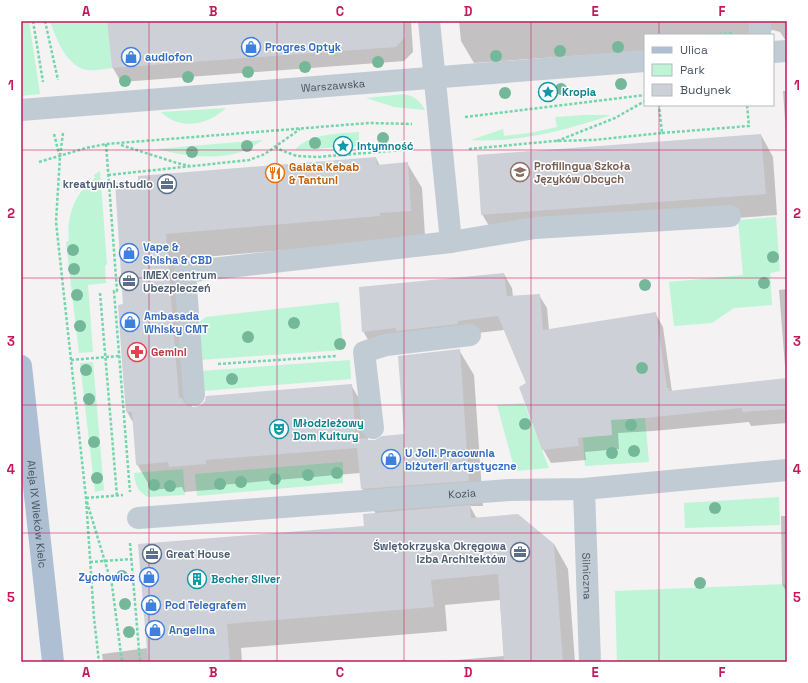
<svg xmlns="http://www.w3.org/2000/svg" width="808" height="683" viewBox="0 0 808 683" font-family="'Space Grotesk',sans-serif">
<rect width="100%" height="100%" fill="#f4f2f2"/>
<!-- green -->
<g fill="#bdf5d6">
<polygon points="21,21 29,21 40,94 21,96"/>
<path d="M 50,21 L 107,21 L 112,68 C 104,69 95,71 87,70 C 66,66 56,38 50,21 Z"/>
<path d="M 405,94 C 415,97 420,101 425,110 L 394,107 L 366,98 Z"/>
<path d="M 226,108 C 208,125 180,131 161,112 Z"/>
<path d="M 584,115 L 611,115 C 576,127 539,137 502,140 C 491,140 481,141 471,140 L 503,129 L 504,136 L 530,133 L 557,127 L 555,117 Z"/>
<path d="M 359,132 L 359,146 L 295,150 C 307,134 341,133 359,132 Z"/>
<path d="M 263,140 C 256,144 249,149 241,152 C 217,160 182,156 157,149 Z"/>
<path d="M 100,171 L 107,264 L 105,266 L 106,283 L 88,285 L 93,352 L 79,353 L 66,242 L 69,241 C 66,217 75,192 95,178 L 94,175 Z"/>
<polygon points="776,217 780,271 770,273 772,305 734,308 712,323 674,326 669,282 743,275 738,220"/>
<polygon points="339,302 343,350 200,360 199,322 206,317"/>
<polygon points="350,360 351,379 203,391 201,371"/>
<polygon points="93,362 104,490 95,492 80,363"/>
<polygon points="524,403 547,463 549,468 515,471 497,405"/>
<polygon points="610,409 645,418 649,462 585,466 581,414 599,410 601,436 612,435"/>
<polygon points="343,462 343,483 197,496 195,474"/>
<path d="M 183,469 L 185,495 L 148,497 C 137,491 135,484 134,473 Z"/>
<polygon points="779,497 780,525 685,528 684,503"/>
<polygon points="787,584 787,662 617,662 615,591"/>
</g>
<!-- shadow -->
<g fill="#0003">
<polygon points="108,21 411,21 413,52 404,61 121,82 113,68"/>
<polygon points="459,21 787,21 787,41 786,41 780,32 773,30 767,32 763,35 645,35 645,51 474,63 461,41"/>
<polygon points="783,91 787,91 787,148"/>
<polygon points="761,135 773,157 777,215 495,236 482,214"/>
<polygon points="376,158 380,166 407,163 422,188 425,236 394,241 180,259 192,408 351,385 366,410 368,441 375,441 405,435 459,350 474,375 483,506 470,506 477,519 554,544 568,569 575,662 434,662 504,656 500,600 445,605 447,631 241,648 242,662 103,662 102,654 148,648 365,527 376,514 362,488 360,473 220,485 220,489 184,492 182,487 152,490 137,464 134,424 127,412 124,305 116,184"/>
<polygon points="504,274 512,288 513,297 539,295 547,308 549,330 655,313 663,327 672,392 786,379 779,290 787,289 787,423 751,426 749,422 653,431 618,433 619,449 585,452 586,460 551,463 543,449 527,384 504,330 371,345 363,331"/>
<polygon points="781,516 787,516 787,593 782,584"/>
</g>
<!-- building -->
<g fill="#cdd0d7">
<polygon points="107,21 404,21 405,37 396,47 112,68"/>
<polygon points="761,134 766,194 481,215 477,155"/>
<polygon points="376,157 377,165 408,162 411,211 380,213 380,216 166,234 179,398 182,398 184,402 188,406 195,407 201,405 205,401 206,396 352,384 356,439 366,438 368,440 375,440 382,436 404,434 398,356 460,349 469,481 361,489 357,448 206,460 206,464 169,467 168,462 136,465 132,412 126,412 123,376 118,305 123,304 115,183 138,182 138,176"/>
<polygon points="504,273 507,296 540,294 543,330 656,312 667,388 669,388 669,391 787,378 787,409 742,412 742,408 645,418 611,420 612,435 578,438 579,446 542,450 519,387 526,383 498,316 458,321 458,324 396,331 396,328 362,332 359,287"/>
<polygon points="470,505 471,518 518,514 554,544 563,662 504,662 498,574 431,580 434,607 227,624 230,662 148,662 138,544 364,526 363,514"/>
</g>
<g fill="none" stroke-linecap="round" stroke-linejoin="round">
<!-- path -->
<g stroke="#71d7aa" stroke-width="2.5" stroke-dasharray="3 2" stroke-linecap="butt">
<polyline points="33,21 43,82"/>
<polyline points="45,21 58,80"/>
<polyline points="709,35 733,33"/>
<polyline points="465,117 645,95"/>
<polyline points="63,133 60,156 56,222 86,498 94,618 99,662"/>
<polyline points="662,133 749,126 747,105"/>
<polyline points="54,134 59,154"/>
<polyline points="557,141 615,118 645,101"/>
<polyline points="106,144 117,291 114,291 130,492"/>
<polyline points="121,145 177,163 190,166"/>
<polyline points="275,147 283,151 297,156 317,157 414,149"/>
<polyline points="469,149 554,141 593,140 662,133 659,105"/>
<polyline points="39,162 86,148 106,144 369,123 412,124"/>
<polyline points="108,175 249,160 265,154 300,129"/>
<polyline points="100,293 117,496"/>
<polyline points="71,360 119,356"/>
<polyline points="218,364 337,356"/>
<polyline points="86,498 123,495"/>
<polyline points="87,502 112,585 122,662"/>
<polyline points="130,543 140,662"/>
<polyline points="90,562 132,559"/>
</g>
<!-- minor -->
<g stroke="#c1cbd4" stroke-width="22">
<polyline points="429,21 451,242"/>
<polyline points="760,21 760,35"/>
<polyline points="773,52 787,51"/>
<path id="s1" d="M 21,110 L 645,61"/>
<polyline points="194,395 185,272 451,242 535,228 730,216"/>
<polyline points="373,428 364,352 386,345 470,335"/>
<path id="s2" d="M 584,489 L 590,662"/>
<path id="s3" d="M 138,518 L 509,490 L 584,489 L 787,470"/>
</g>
<!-- major -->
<path stroke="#afbfd3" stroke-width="22" id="s4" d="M 21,366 L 53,662"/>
</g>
<!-- trees -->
<g fill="#75b899">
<circle cx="618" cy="47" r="6"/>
<circle cx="560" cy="51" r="6"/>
<circle cx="496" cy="56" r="6"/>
<circle cx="378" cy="62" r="6"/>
<circle cx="305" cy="67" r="6"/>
<circle cx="248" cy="72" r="6"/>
<circle cx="188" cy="77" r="6"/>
<circle cx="125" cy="81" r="6"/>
<circle cx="621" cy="84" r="6"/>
<circle cx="561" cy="89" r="6"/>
<circle cx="505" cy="93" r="6"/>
<circle cx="383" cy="138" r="6"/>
<circle cx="315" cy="143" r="6"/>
<circle cx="247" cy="146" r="6"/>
<circle cx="192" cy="152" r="6"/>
<circle cx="73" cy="250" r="6"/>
<circle cx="773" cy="257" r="6"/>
<circle cx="74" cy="269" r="6"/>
<circle cx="764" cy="283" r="6"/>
<circle cx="645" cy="285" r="6"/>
<circle cx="77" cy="295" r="6"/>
<circle cx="294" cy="323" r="6"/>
<circle cx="80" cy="326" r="6"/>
<circle cx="248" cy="337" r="6"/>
<circle cx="340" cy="344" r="6"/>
<circle cx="642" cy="368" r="6"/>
<circle cx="86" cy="370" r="6"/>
<circle cx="232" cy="379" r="6"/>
<circle cx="89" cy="399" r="6"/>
<circle cx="525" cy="424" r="6"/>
<circle cx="631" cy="425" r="6"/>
<circle cx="94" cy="442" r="6"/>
<circle cx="634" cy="451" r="6"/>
<circle cx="612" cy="453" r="6"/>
<circle cx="337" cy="473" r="6"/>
<circle cx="308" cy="475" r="6"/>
<circle cx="97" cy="478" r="6"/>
<circle cx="275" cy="479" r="6"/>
<circle cx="241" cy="482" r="6"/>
<circle cx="220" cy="484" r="6"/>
<circle cx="154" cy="485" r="6"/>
<circle cx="170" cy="486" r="6"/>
<circle cx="715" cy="508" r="6"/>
<circle cx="122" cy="576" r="6"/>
<circle cx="700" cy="583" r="6"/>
<circle cx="125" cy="604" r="6"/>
<circle cx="129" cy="632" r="6"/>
</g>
<!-- grid -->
<path fill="none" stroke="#c2185b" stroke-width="1" stroke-opacity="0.55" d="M 149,21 L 149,662M 277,21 L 277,662M 404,21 L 404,662M 531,21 L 531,662M 659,21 L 659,35M 659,105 L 659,662M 21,150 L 787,150M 21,278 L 787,278M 21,405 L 787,405M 21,533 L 787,533"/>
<!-- icons -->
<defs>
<g id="shop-ring" transform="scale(1)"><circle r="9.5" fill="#fff" stroke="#3f7fe0" stroke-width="1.5"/><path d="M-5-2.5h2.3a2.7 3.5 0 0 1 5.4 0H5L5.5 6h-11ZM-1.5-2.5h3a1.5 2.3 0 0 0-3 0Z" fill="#3f7fe0"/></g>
<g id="sight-ring" transform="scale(1)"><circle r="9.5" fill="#fff" stroke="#0f9aa8" stroke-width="1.5"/><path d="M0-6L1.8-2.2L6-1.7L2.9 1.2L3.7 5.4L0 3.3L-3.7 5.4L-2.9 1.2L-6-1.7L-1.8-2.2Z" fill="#0f9aa8"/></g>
<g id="school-ring" transform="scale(1)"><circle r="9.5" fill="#fff" stroke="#8d6e63" stroke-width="1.5"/><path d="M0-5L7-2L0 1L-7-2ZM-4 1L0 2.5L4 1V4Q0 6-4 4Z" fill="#8d6e63"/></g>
<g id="restaurant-ring" transform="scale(1)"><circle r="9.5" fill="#fff" stroke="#e8710a" stroke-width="1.5"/><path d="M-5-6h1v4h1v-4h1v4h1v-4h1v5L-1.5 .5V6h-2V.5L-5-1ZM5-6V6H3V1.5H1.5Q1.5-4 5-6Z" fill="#e8710a"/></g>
<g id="office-ring" transform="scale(1)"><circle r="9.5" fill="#fff" stroke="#5c6f8a" stroke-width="1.5"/><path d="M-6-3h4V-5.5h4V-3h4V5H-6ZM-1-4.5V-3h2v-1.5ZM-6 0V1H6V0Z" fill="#5c6f8a"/></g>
<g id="pharmacy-ring" transform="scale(1)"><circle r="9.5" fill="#fff" stroke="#e0444e" stroke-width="1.5"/><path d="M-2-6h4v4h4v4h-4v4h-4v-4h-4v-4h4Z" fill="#e0444e"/></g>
<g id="theatre-ring" transform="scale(1)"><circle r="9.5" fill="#fff" stroke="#0f9aa8" stroke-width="1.5"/><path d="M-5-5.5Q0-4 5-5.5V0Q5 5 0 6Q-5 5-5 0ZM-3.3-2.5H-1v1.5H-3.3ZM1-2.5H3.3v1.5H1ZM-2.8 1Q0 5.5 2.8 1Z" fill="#0f9aa8"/></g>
<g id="building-ring" transform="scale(1)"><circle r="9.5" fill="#fff" stroke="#0f9aa8" stroke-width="1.5"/><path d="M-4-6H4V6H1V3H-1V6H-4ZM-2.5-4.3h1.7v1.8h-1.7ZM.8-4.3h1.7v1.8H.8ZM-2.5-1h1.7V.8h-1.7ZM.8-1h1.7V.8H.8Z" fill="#0f9aa8"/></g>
</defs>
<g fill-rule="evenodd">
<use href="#shop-ring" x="251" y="47"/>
<use href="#shop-ring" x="131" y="57"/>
<use href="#sight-ring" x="548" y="92"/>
<use href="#sight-ring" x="343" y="146"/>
<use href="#school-ring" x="520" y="172"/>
<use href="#restaurant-ring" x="275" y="173"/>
<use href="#office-ring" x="167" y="184"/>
<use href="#shop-ring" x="129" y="253"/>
<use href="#office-ring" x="129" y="281"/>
<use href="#shop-ring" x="130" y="322"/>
<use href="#pharmacy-ring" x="137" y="352"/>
<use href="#theatre-ring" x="279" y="429"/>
<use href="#shop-ring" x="391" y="459"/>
<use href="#office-ring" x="520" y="552"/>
<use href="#office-ring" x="152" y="554"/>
<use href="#shop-ring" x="149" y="577"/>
<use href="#building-ring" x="197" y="579"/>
<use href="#shop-ring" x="151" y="605"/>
<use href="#shop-ring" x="155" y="630"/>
</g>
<g text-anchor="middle" stroke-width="3" stroke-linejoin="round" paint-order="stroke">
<!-- shop labels -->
<g font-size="11" font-weight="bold" fill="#366cbe" stroke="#fff" text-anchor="start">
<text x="265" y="51">Progres Optyk</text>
<text x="145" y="61">audiofon</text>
<text x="143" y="251">Vape &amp;<tspan x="143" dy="13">Shisha &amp; CBD</tspan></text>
<text x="144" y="320">Ambasada<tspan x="144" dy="13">Whisky CMT</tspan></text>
<text x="405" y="457">U Joli. Pracownia<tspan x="405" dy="13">biżuterii artystyczne</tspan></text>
<text x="135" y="581" text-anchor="end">Zychowicz</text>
<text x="165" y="609">Pod Telegrafem</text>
<text x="169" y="634">Angelina</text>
</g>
<!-- street labels -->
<g font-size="11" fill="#475462" stroke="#fff">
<text dy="4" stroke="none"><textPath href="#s1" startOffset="313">Warszawska</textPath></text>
<text dy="4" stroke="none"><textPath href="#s3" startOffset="325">Kozia</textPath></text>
<text dy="4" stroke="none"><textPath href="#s4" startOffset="149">Aleja IX Wieków Kielc</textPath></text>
<text dy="4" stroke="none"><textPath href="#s2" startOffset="87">Silniczna</textPath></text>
</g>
<!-- culture labels -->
<g font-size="11" font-weight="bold" fill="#0d838f" stroke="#fff" text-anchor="start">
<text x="562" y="96">Kropla</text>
<text x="357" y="150">Intymność</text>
<text x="293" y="427">Młodzieżowy<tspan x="293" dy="13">Dom Kultury</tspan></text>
<text x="211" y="583">Becher Silver</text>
</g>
<!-- education labels -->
<g font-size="11" font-weight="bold" fill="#785e54" stroke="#fff" text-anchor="start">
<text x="534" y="170">Profilingua Szkoła<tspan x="534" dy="13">Języków Obcych</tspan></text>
</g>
<!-- food labels -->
<g font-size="11" font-weight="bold" fill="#c56008" stroke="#fff" text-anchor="start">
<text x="289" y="171">Galata Kebab<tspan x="289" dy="13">&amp; Tantuni</tspan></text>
</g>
<!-- service labels -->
<g font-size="11" font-weight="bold" fill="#4e5e75" stroke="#fff" text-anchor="end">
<text x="153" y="188">kreatywni.studio</text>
<text x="143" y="279" text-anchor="start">IMEX centrum<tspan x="143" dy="13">Ubezpieczeń</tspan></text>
<text x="506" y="550">Świętokrzyska Okręgowa<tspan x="506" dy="13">Izba Architektów</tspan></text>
<text x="166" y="558" text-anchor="start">Great House</text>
</g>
<!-- health labels -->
<g font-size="11" font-weight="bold" fill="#be3a42" stroke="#fff" text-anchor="start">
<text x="151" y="356">Gemini</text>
</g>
</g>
<!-- border -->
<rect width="808" height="683" fill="none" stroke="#ffffff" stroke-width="44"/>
<!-- legend -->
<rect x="644" y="34" width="130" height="72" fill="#ffffff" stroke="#b5bbc0"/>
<rect x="652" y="47" width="20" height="6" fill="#afbfd3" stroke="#b5bbc0"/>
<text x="680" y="54" font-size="12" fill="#475462">Ulica</text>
<rect x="652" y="64" width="20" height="12" fill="#bdf5d6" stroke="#b5bbc0"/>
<text x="680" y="74" font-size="12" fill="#475462">Park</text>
<rect x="652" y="84" width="20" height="12" fill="#cdd0d7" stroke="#b5bbc0"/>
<text x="680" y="94" font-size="12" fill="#475462">Budynek</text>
<rect x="22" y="22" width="764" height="639" fill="none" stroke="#c2185b" stroke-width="1.5"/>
<g font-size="13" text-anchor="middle" font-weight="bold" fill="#c2185b">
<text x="86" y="16">A</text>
<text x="213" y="16">B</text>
<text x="340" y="16">C</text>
<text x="468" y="16">D</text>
<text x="595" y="16">E</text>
<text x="722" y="16">F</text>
<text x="11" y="90">1</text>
<text x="797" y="90">1</text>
<text x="11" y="218">2</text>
<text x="797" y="218">2</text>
<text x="11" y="346">3</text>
<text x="797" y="346">3</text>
<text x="11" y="474">4</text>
<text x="797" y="474">4</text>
<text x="11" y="602">5</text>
<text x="797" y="602">5</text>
<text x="86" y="677">A</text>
<text x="213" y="677">B</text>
<text x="340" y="677">C</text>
<text x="468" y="677">D</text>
<text x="595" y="677">E</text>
<text x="722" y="677">F</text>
</g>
</svg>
